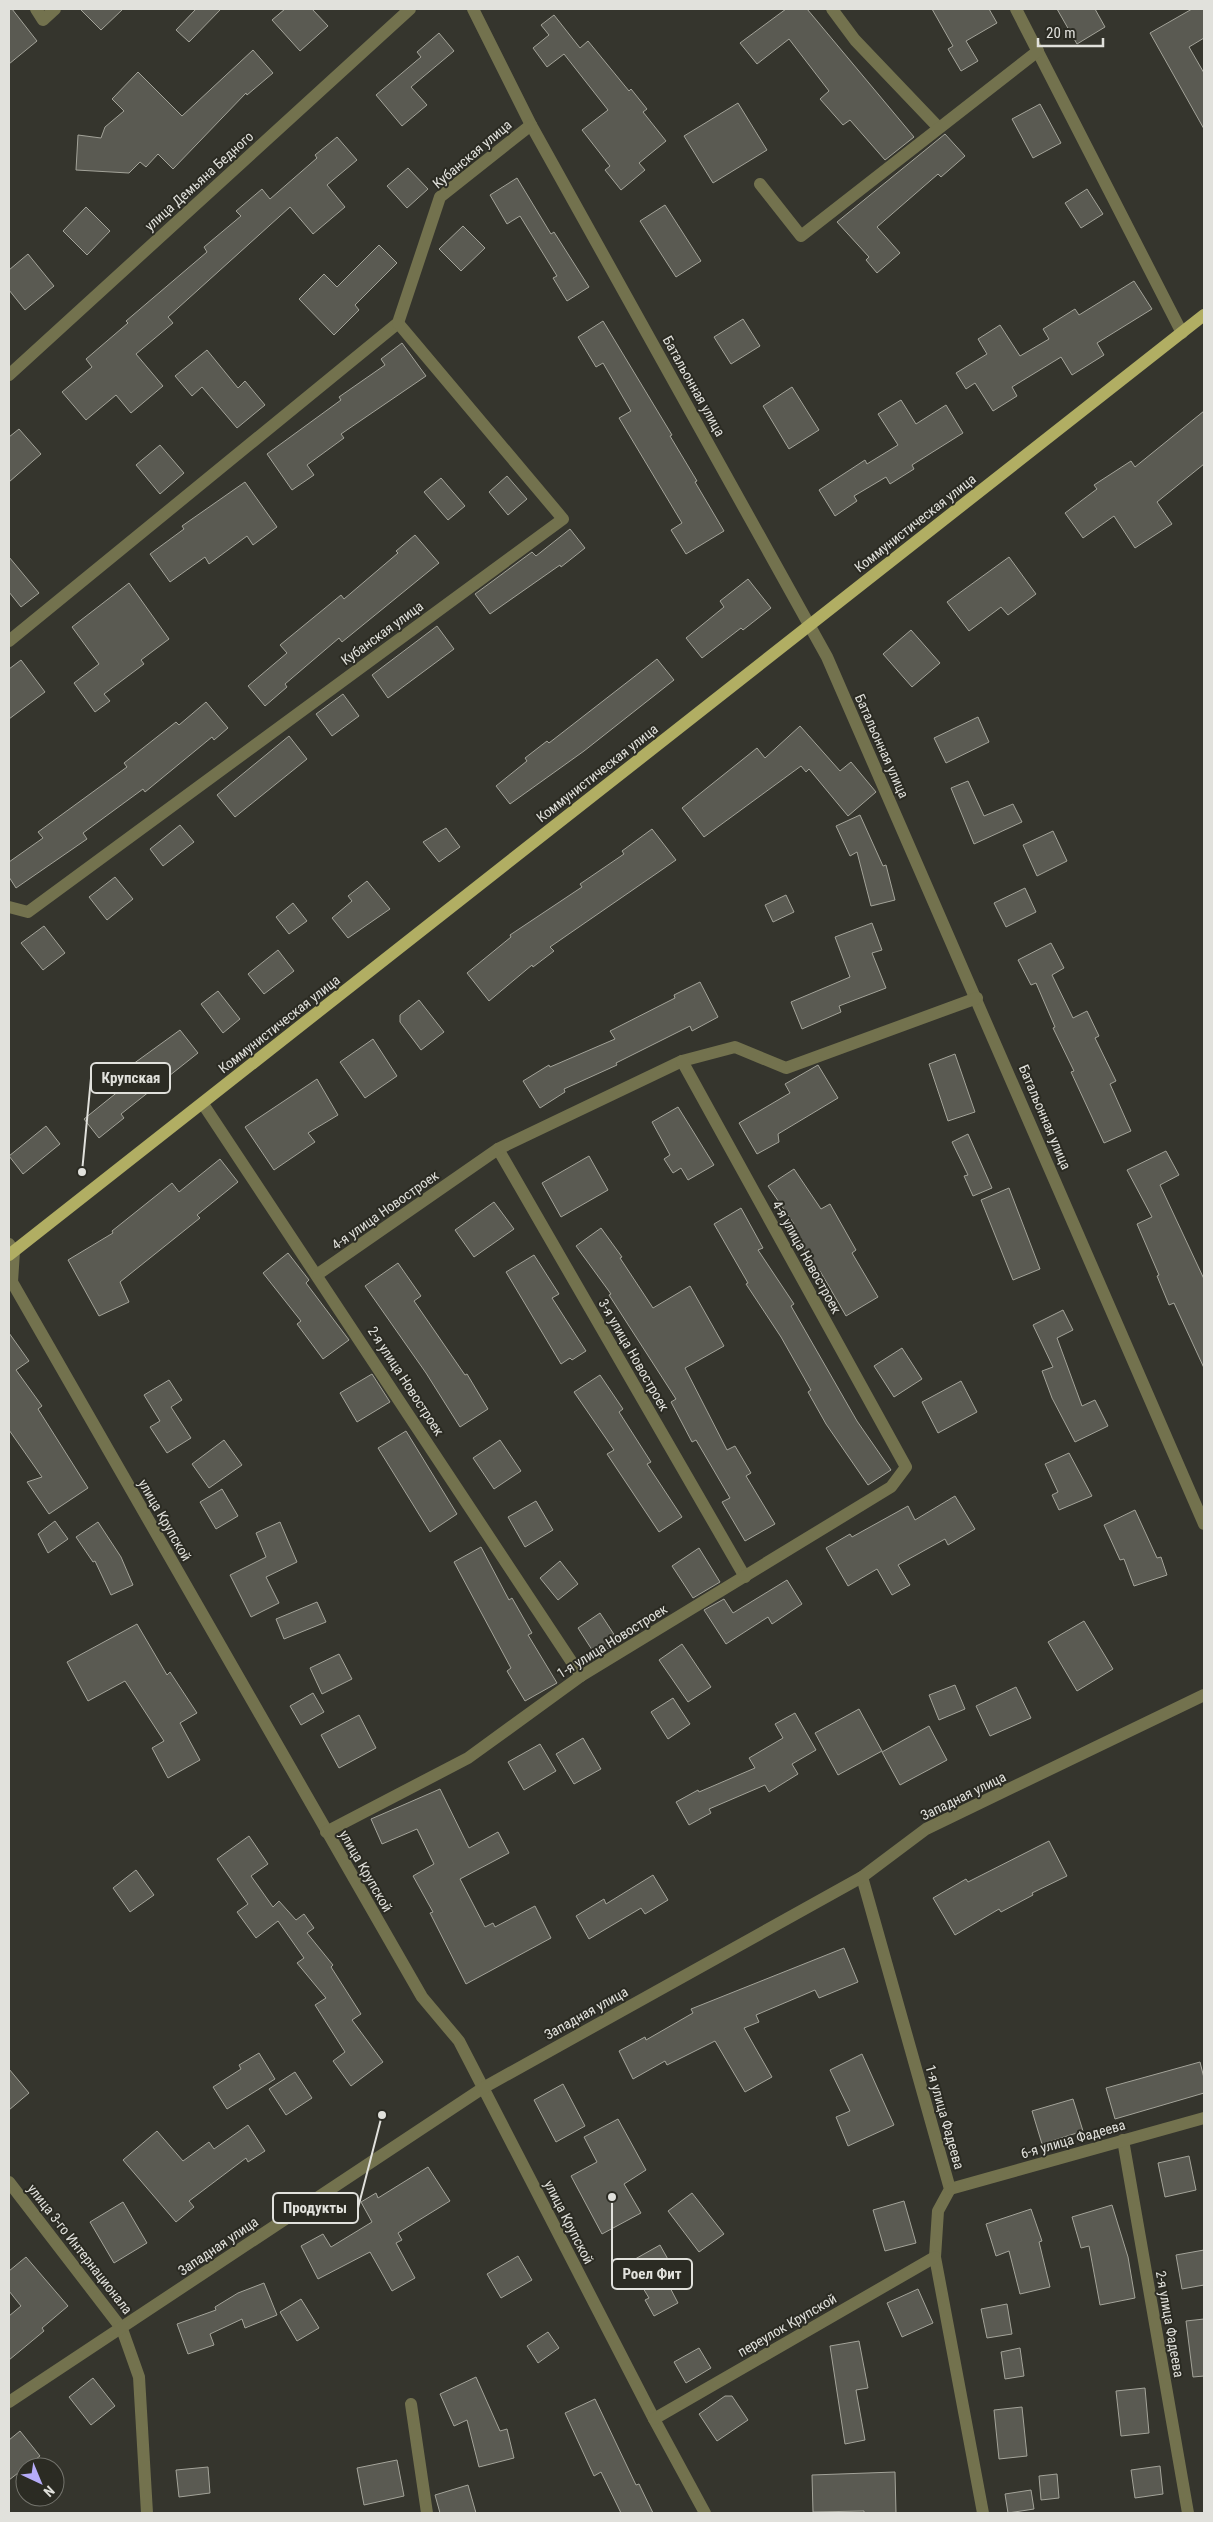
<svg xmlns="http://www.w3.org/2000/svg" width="1213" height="2522" viewBox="0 0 1213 2522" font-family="'Roboto Condensed',sans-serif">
<rect width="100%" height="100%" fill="#35352d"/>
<!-- building -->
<g fill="#5a5a52" stroke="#a3a399">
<polygon points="9,9 12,9 37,41 9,64"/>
<polygon points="80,9 123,9 101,30"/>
<polygon points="196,9 221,9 189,42 176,30"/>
<polygon points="285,9 312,9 328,26 300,51 272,20"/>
<polygon points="786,9 807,9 914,137 885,160 850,120 843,125 820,99 829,91 789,39 757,64 740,43"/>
<polygon points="932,9 989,9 997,23 966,41 978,61 961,71 948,49 953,46"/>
<polygon points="1057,9 1095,9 1105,27 1077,44"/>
<polygon points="1192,9 1204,9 1204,38 1189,47 1204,73 1204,129 1150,33"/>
<polygon points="554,15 580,48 588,41 629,91 631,89 647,109 643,112 666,141 639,163 645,170 621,190 605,170 610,166 582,130 608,110 564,54 547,67 533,48 549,35 541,25"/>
<polygon points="439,33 454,51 411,87 427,105 402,126 376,95 421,57 417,52"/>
<polygon points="253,50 273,73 247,95 246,93 173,169 158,154 146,167 140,162 129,173 76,170 78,135 101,138 105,127 124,111 112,99 138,72 182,116"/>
<polygon points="738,103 767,150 713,183 684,136"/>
<polygon points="1040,104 1061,143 1033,158 1012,119"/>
<polygon points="945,134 965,156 941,177 938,174 877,227 900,253 877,273 866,260 869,257 837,222"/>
<polygon points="337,137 357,160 327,185 345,207 313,234 290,207 168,317 173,323 136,354 163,386 131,413 116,395 86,420 62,392 92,367 86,359 128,323 126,321 207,252 204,247 241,216 236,211 262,189 270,199 317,158 315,155"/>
<polygon points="408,168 428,189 407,208 387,186"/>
<polygon points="517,178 551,234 554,232 589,287 567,301 553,278 557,276 520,216 507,224 490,195"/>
<polygon points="1087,189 1103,214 1081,228 1065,203"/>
<polygon points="665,205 701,261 676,277 640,221"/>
<polygon points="86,207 110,231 87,255 63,231"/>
<polygon points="463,226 485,248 461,271 439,249"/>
<polygon points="379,245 397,263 355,305 359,310 334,335 299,299 324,274 337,287"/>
<polygon points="28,254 54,286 25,310 9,290 9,270"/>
<polygon points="1134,281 1152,309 1097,343 1104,355 1072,375 1061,357 1012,387 1017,396 993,411 975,383 966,389 956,373 987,354 978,339 1000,325 1020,356 1049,339 1043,329 1075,309 1079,315"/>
<polygon points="743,319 760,346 731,364 714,337"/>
<polygon points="603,321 672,435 670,436 697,481 695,482 724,531 686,554 671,530 682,523 619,418 631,411 603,363 596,367 578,337"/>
<polygon points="402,343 426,376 341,434 344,438 307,465 314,475 292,490 267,454 341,400 339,397 385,365 381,359"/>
<polygon points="207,350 238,388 245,381 265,405 237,428 202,387 192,396 175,376"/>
<polygon points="792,387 819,430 789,449 763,406"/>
<polygon points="901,400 916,424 946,405 963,433 912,465 914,469 890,484 886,477 854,496 857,501 835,516 819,490 865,460 867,464 898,445 878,414"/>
<polygon points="1204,411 1204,464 1157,502 1172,524 1135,548 1114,516 1083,538 1065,513 1097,489 1094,485 1131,461 1135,467"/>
<polygon points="19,429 41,454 9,482 9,437"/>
<polygon points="160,445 184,473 160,494 136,465"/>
<polygon points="507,476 527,499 508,515 489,492"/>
<polygon points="441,478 465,506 448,520 424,492"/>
<polygon points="245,482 277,527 253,545 247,536 209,564 205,557 170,582 150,554 184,529 182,526"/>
<polygon points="570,529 585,548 561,567 560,565 490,614 475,594 532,552 536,556"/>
<polygon points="415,535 439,563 342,642 339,638 285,684 287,687 265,706 248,686 287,653 280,645 341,595 344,599 398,553 396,551"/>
<polygon points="9,557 39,593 21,607 9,592"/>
<polygon points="1009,557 1036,594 1008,615 1001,607 969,631 947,602"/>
<polygon points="748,579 771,608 743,630 741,628 702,658 686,638 724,607 720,601"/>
<polygon points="129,583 169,639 141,660 144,664 104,694 110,701 95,712 74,683 99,664 72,627"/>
<polygon points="437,626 454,649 388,698 372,675"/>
<polygon points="911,630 940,663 912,687 883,654"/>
<polygon points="657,659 674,680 584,751 510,804 496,786 527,761 525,758 547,741 549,743"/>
<polygon points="21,660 45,692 9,719 9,669"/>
<polygon points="343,694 359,716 332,736 316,714"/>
<polygon points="206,702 228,728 214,740 212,737 145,792 143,789 83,833 87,839 16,888 9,877 9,862 43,838 38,832 127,767 124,763 176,722 179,725"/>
<polygon points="978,717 989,742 946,763 934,738"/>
<polygon points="800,726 840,771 851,762 876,792 848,816 809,769 806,772 801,766 704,837 682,808 757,748 765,758"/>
<polygon points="289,736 307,759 235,817 217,795"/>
<polygon points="968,781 984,816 1013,804 1022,822 974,844 951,788"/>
<polygon points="860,815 883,866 886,865 895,900 871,906 857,852 850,856 836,826"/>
<polygon points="180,825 194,842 163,866 150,849"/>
<polygon points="446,828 460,847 439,862 423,842"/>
<polygon points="652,829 676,860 550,947 554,951 533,967 532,965 489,1001 467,973 511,937 510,935 582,887 580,884 624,854 622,851"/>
<polygon points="1053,831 1067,861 1037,876 1023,845"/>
<polygon points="115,877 133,899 107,920 89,897"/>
<polygon points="367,881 390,909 348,938 332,918 352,901 348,896"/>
<polygon points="1025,888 1036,912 1006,927 994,903"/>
<polygon points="786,895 794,912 773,922 765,905"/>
<polygon points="293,903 307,921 289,934 276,917"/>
<polygon points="872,923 882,950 872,953 886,988 839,1006 841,1012 802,1029 791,1002 850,977 835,937"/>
<polygon points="44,926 65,953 43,970 21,943"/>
<polygon points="1051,943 1064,968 1052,975 1073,1018 1087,1011 1099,1036 1095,1038 1116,1081 1110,1084 1131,1131 1104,1143 1071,1072 1074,1071 1053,1028 1055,1027 1036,983 1031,985 1018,960"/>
<polygon points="278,950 294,971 264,994 248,974"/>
<polygon points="700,982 718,1017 692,1031 690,1026 616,1063 617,1065 564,1089 565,1092 540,1108 523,1081 549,1065 550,1067 615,1039 610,1031 675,998 674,995"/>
<polygon points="218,991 240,1019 223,1033 201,1004"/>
<polygon points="419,1000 444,1032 421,1050 400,1022 400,1015"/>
<polygon points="180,1030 198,1053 121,1114 124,1118 99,1138 84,1119 130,1082 122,1072"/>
<polygon points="373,1039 397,1076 365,1098 340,1062"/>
<polygon points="955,1054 975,1112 948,1121 929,1064"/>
<polygon points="818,1065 838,1098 778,1134 779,1142 757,1154 739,1123 790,1093 785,1084"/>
<polygon points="317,1079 338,1115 308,1133 315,1142 274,1170 245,1127"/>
<polygon points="678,1107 714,1165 688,1180 681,1168 673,1173 664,1159 670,1155 652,1122"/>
<polygon points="46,1126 60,1144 23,1174 9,1156"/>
<polygon points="968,1134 992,1188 973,1196 964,1176 968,1175 952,1142"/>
<polygon points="1166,1151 1179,1175 1160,1185 1204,1279 1204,1368 1174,1303 1169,1305 1157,1276 1159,1275 1137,1224 1152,1217 1127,1170"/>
<polygon points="589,1156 608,1190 561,1217 542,1183"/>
<polygon points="220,1159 238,1182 197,1215 200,1218 120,1282 129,1302 99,1316 68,1260 113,1233 112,1231 172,1183 179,1192"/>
<polygon points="794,1169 821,1209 830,1204 856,1250 852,1253 878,1297 846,1316 820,1271 817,1273 791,1226 794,1224 768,1186"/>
<polygon points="1009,1188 1040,1269 1013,1280 981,1200"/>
<polygon points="494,1202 514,1229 474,1257 455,1230"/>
<polygon points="741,1208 763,1248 758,1250 794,1304 791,1306 857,1421 891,1470 868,1485 826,1424 808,1392 811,1390 781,1337 746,1284 748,1283 714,1224"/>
<polygon points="601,1228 622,1257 620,1258 653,1308 690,1286 724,1346 685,1368 727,1450 735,1446 751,1473 746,1476 775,1524 745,1541 722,1502 730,1498 696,1440 692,1442 671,1402 676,1399 609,1295 611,1294 576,1246"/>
<polygon points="288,1253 309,1280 306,1283 349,1340 323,1359 297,1324 301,1321 263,1273"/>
<polygon points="534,1255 559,1294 552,1298 586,1351 572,1360 570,1358 561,1364 506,1272"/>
<polygon points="398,1263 421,1296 414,1301 465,1375 467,1374 488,1409 460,1427 426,1373 365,1286"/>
<polygon points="1063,1310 1073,1330 1057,1338 1082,1406 1095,1400 1108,1426 1075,1442 1052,1398 1042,1371 1053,1367 1033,1325"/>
<polygon points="9,1333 29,1361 16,1370 42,1406 38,1409 88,1488 49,1514 27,1482 42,1477 9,1430"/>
<polygon points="902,1348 922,1379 894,1397 874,1366"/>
<polygon points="372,1374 390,1402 357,1422 340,1393"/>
<polygon points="600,1375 623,1409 619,1412 651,1462 647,1464 682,1517 659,1532 607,1454 614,1450 574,1392"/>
<polygon points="169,1380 182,1400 171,1407 191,1438 167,1453 150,1427 160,1421 144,1395"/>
<polygon points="961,1381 977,1412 938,1433 922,1402"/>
<polygon points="406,1431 457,1514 430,1532 378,1448"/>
<polygon points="224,1440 242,1465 209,1488 192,1464"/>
<polygon points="500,1440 521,1471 494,1489 473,1458"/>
<polygon points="1069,1453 1092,1496 1059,1510 1052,1495 1058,1492 1045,1464"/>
<polygon points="222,1489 238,1516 216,1529 200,1502"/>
<polygon points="955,1496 975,1529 948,1545 945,1539 898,1565 910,1585 892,1595 877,1569 848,1586 826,1548 850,1534 852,1537 908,1506 915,1520"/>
<polygon points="536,1501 553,1530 525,1547 508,1517"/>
<polygon points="1135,1510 1157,1558 1161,1557 1167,1575 1134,1586 1124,1559 1120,1560 1104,1525"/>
<polygon points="55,1521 68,1539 48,1553 38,1534"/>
<polygon points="98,1522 121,1557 133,1585 111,1595 95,1561 93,1562 76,1537"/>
<polygon points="280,1522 297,1562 266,1577 279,1603 251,1617 230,1575 266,1557 256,1533"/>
<polygon points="481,1547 509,1600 512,1598 532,1633 528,1635 557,1683 525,1701 507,1671 511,1668 454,1562"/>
<polygon points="699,1548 720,1582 693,1598 672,1566"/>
<polygon points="560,1561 578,1584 558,1600 540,1578"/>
<polygon points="787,1580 802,1604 772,1624 768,1617 726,1644 704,1610 724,1599 733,1613"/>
<polygon points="317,1602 326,1622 284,1639 276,1619"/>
<polygon points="600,1613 619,1642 596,1656 578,1628"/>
<polygon points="1084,1621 1113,1669 1077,1691 1048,1642"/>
<polygon points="137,1624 167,1675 170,1672 197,1713 180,1723 200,1760 168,1778 152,1748 164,1741 125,1681 88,1701 67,1662"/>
<polygon points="682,1644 711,1687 688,1702 659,1660"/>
<polygon points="339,1654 352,1679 322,1694 310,1668"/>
<polygon points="955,1685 965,1709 939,1720 929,1695"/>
<polygon points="1016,1687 1031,1718 990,1736 976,1706"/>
<polygon points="313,1693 324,1712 301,1725 290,1706"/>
<polygon points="673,1698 690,1724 668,1739 651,1712"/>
<polygon points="859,1709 882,1751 838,1775 815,1733"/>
<polygon points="795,1713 816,1750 792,1764 798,1774 769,1792 765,1785 709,1809 711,1813 689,1825 676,1802 698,1790 699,1792 755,1768 749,1758 783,1738 775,1724"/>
<polygon points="359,1715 376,1748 339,1768 321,1735"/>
<polygon points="929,1726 947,1760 900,1785 882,1752"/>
<polygon points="583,1738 601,1769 574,1784 556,1754"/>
<polygon points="540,1744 556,1771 524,1790 508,1762"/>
<polygon points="440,1789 469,1848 498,1832 509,1853 460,1879 485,1927 493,1923 495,1927 535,1906 551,1938 466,1984 430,1913 433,1912 413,1876 434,1864 417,1829 382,1844 371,1819"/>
<polygon points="249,1836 268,1864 251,1876 273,1907 279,1901 296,1920 304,1914 314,1928 307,1933 333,1965 331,1967 361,2014 352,2020 383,2062 351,2086 333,2061 345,2052 315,2005 326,1998 297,1963 304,1958 278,1921 256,1938 237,1912 248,1904 217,1859"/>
<polygon points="1049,1841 1067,1876 1032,1893 1033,1895 1001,1912 999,1909 955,1935 933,1898 966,1879 968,1882"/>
<polygon points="136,1870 154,1895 130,1912 113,1888"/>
<polygon points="653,1875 668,1900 645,1914 641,1908 589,1939 576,1916 604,1899 606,1904"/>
<polygon points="844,1948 858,1982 819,1998 815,1990 756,2015 759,2022 744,2028 772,2077 745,2092 715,2041 667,2065 665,2061 633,2079 619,2051 645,2037 646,2040 693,2013 691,2009"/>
<polygon points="259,2053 275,2079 227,2109 213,2087 241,2069 239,2065"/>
<polygon points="862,2054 894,2125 848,2146 836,2117 850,2111 830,2070"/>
<polygon points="1200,2062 1204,2078 1204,2093 1115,2119 1106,2088"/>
<polygon points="9,2069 29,2093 9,2110"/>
<polygon points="295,2072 312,2098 286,2115 269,2089"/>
<polygon points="563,2084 585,2126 556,2142 534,2100"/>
<polygon points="1073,2099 1083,2131 1042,2144 1032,2111"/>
<polygon points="618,2119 646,2170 624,2184 641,2213 602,2234 571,2176 597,2162 584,2137"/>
<polygon points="248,2125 265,2151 248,2162 246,2158 189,2201 194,2207 176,2222 123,2160 157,2131 183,2161 209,2142 214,2149"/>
<polygon points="1189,2156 1196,2190 1165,2197 1158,2163"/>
<polygon points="428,2167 450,2201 398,2233 402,2240 396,2243 415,2278 392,2291 370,2252 318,2279 301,2246 323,2234 331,2247 372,2222 361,2202 376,2193 378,2198"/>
<polygon points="692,2193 724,2234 699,2252 668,2211"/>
<polygon points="904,2201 916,2243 885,2251 873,2210"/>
<polygon points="123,2202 147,2243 114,2263 90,2222"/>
<polygon points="1112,2205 1128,2257 1135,2298 1100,2305 1089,2246 1081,2248 1072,2217"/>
<polygon points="1031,2209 1042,2241 1039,2242 1050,2287 1020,2294 1009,2251 996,2256 986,2224"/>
<polygon points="660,2245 675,2272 665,2278 678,2303 654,2316 645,2300 649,2298 628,2263"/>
<polygon points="1204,2250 1204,2285 1182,2289 1176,2255"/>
<polygon points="518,2256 532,2280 501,2298 487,2274"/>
<polygon points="26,2257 68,2306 42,2328 44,2331 9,2360 9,2316 21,2306 9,2291 9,2271"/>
<polygon points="264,2283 277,2315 245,2328 242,2319 210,2334 214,2345 188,2354 177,2324 216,2310 215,2307 238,2293"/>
<polygon points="918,2289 933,2323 902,2337 887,2303"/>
<polygon points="301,2299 319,2328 297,2341 280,2312"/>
<polygon points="1007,2304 1012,2334 987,2338 981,2309"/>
<polygon points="1204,2319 1204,2376 1193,2377 1186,2321"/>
<polygon points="548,2332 559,2348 538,2363 527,2346"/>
<polygon points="859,2341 868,2388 856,2390 865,2440 845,2444 830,2346"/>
<polygon points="699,2348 711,2368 686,2383 674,2362"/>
<polygon points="1020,2348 1024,2376 1005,2379 1001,2352"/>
<polygon points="476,2377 500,2431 507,2429 514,2458 479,2467 467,2420 454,2426 440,2394"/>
<polygon points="93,2378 115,2406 91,2425 69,2397"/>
<polygon points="1145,2388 1149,2433 1121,2436 1116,2391"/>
<polygon points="725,2396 732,2396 748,2420 717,2441 699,2414"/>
<polygon points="595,2399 636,2485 639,2484 653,2513 621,2513 601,2472 594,2476 565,2413"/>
<polygon points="1022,2407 1027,2456 999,2459 994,2410"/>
<polygon points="20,2431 40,2456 9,2480 9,2440"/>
<polygon points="397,2460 404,2496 364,2505 357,2468"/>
<polygon points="1160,2466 1163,2494 1135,2498 1131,2470"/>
<polygon points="208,2467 210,2493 179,2497 176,2470"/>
<polygon points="895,2472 896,2513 864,2513 864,2511 813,2512 812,2475"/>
<polygon points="1057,2474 1059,2498 1041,2500 1039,2476"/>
<polygon points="468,2485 476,2513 440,2513 435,2495"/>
<polygon points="1031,2490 1034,2509 1008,2513 1005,2494"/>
</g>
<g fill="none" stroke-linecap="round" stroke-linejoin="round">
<!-- minor -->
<g stroke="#73724e" stroke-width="12">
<polyline points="36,9 43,20 55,9"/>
<polyline points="473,9 531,125 827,657 1204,1524"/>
<polyline points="832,9 855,40 938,127"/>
<polyline points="1016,9 1182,333"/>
<polyline points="760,184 801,236 1038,51"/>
<polyline points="9,375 410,9"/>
<polyline points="9,641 398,323 440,197 531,125"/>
<polyline points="9,907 28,912 563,519 398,323"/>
<polyline points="203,1104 581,1676"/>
<polyline points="498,1149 745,1577"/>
<polyline points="9,1244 14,1251 12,1282 422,1997 459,2041 654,2419 705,2513"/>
<polyline points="318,1274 498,1149 682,1061 735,1047 786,1068 977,998"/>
<polyline points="326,1832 468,1758 581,1676 891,1487 906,1467 682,1061"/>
<polyline points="862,1877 950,2189 938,2211 935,2257 983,2513"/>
<polyline points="1123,2140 1188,2513"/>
<polyline points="9,2182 122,2329 139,2377 147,2513"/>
<polyline points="950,2189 1204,2118"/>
<polyline points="9,2402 483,2088 862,1877 926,1829 1204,1695"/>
<polyline points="411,2404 427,2513"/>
<polyline points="654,2419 935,2257"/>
</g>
<!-- major -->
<polyline stroke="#b1ae63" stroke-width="12" points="9,1255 1204,315"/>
</g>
<g text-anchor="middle" stroke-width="4" stroke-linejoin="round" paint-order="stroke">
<!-- street labels -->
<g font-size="14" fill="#e1e1dc" stroke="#2b2b23">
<text transform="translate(472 154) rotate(-40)" y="5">Кубанская улица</text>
<text transform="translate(199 181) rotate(-42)" y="5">улица Демьяна Бедного</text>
<text transform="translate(694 386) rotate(61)" y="5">Батальонная улица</text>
<text transform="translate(915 523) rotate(-38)" y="5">Коммунистическая улица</text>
<text transform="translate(382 633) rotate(-36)" y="5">Кубанская улица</text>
<text transform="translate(882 746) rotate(66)" y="5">Батальонная улица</text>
<text transform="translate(597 773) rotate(-38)" y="5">Коммунистическая улица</text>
<text transform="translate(279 1024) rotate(-38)" y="5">Коммунистическая улица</text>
<text transform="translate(1045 1117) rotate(67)" y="5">Батальонная улица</text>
<text transform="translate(385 1210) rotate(-35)" y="5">4-я улица Новостроек</text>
<text transform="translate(807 1257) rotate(61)" y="5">4-я улица Новостроек</text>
<text transform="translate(634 1355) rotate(60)" y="5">3-я улица Новостроек</text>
<text transform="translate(406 1381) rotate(57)" y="5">2-я улица Новостроек</text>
<text transform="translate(165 1520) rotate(60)" y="5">улица Крупской</text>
<text transform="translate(612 1641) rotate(-32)" y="5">1-я улица Новостроек</text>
<text transform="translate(963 1796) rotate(-26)" y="5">Западная улица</text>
<text transform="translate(366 1871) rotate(60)" y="5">улица Крупской</text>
<text transform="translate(586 2013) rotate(-29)" y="5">Западная улица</text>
<text transform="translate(945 2117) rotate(74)" y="5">1-я улица Фадеева</text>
<text transform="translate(1073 2139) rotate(-16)" y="5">6-я улица Фадеева</text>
<text transform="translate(569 2222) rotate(63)" y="5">улица Крупской</text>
<text transform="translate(218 2246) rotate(-34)" y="5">Западная улица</text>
<text transform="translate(80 2249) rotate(52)" y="5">улица 3-го Интернационала</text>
<text transform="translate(1170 2324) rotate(80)" y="5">2-я улица Фадеева</text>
<text transform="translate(787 2325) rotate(-30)" y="5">переулок Крупской</text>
</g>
</g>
<!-- callouts -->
<path fill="none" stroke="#e1e1dc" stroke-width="2" d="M82 1172L91 1078M382 2115L358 2208M612 2197L612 2274"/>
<g fill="#e1e1dc" stroke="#2b2b23" stroke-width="2">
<circle cx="82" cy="1172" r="5"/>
<circle cx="382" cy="2115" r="5"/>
<circle cx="612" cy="2197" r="5"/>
</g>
<g fill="#2b2b23" stroke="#e1e1dc" stroke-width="2">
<rect x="91" y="1063" width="79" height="30" rx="5"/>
<rect x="273" y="2193" width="85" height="30" rx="5"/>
<rect x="612" y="2259" width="80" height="30" rx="5"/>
</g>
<g font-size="15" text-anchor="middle" font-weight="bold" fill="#e1e1dc">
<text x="131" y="1083">Крупская</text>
<text x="315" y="2213">Продукты</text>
<text x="652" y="2279">Роел Фит</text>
</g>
<!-- border -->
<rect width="1213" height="2522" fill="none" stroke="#e1e1dc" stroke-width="20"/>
<!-- north arrow -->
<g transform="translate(40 2482) rotate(136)"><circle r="24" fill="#2b2b23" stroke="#74746d"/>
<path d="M0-4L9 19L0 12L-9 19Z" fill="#b6acf8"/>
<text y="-8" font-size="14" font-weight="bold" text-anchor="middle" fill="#e1e1dc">N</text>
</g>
<!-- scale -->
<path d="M1038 38v8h65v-8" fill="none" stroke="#e1e1dc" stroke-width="2.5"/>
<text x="1046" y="38" font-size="15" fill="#e1e1dc" stroke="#2b2b23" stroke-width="4" paint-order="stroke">20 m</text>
</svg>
